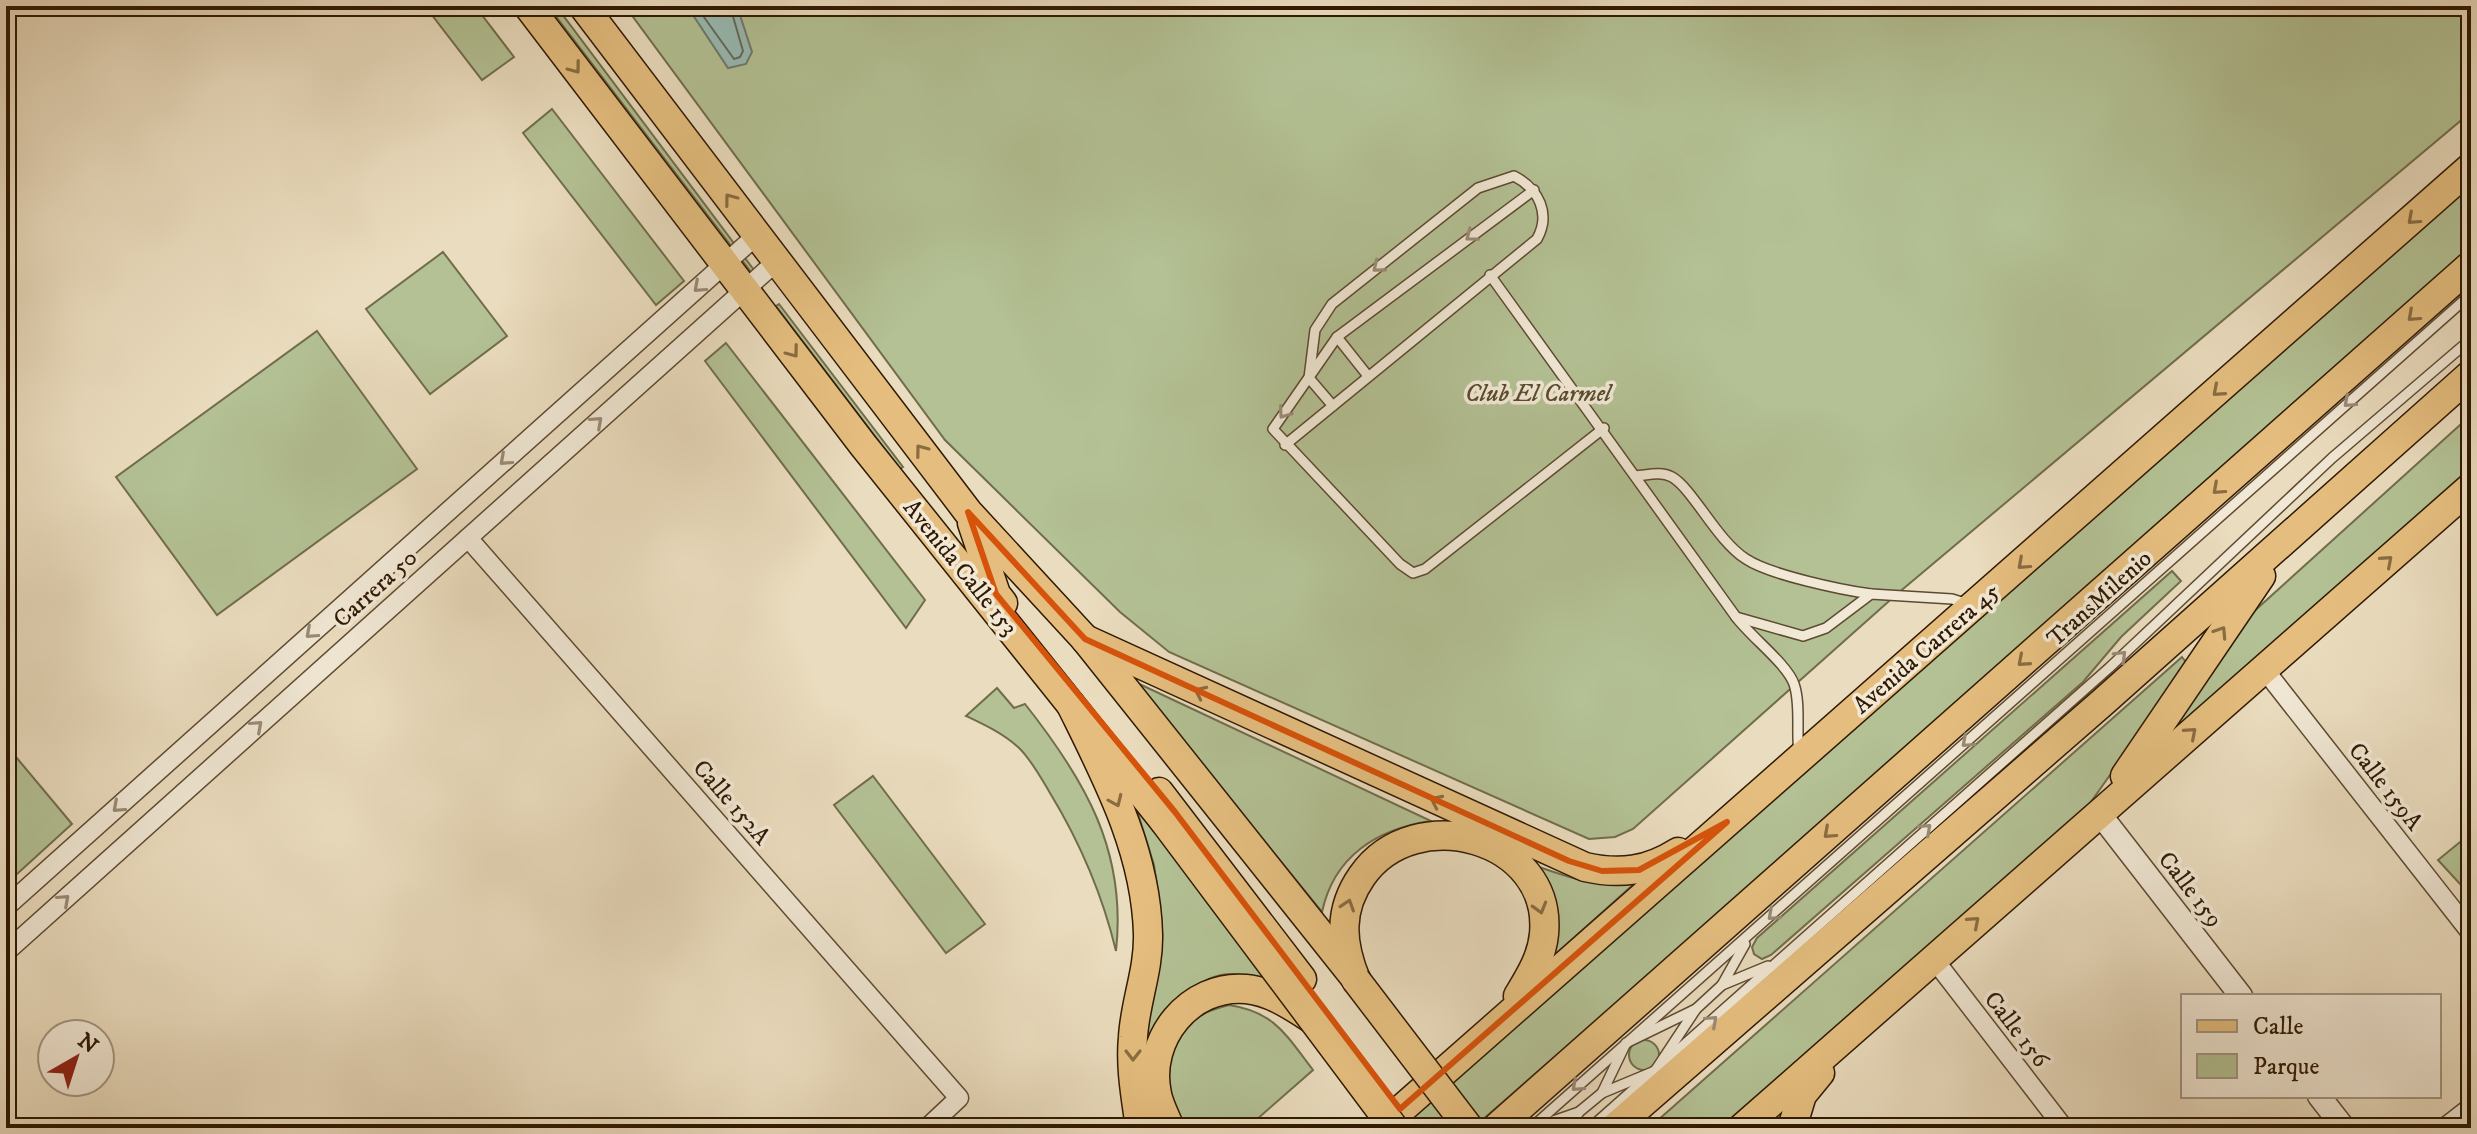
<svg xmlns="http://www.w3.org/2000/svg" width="2477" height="1134" viewBox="0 0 2477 1134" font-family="'IM FELL DW Pica',serif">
<rect width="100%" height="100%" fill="#eadcbe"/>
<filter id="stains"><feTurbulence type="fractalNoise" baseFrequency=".0025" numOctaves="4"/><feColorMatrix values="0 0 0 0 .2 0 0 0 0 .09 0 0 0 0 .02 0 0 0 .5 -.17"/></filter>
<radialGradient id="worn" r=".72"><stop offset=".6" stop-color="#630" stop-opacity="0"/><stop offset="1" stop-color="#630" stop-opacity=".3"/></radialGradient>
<!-- green -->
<g fill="#b3c194" stroke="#716d4c" stroke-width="2">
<polygon points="425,6 475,6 514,57 482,80"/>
<polygon points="548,6 556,6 757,274 754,276"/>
<polygon points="625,6 2471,6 2471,112 1897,594 1633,829 1615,837 1589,839 1169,652 1120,612 945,440"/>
<polygon points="552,109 684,281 656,305 523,133"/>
<polygon points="2471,181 2471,250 2008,661 1473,1128 1396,1128"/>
<polygon points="443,252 507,336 430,394 366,309"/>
<polygon points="779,304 903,467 900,469 776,306"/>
<polygon points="317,331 417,469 217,615 116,477"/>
<polygon points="726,343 925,600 906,628 705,361"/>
<polygon points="2471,415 2471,472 2157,747 2250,615"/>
<polygon points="2172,571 2181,581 2121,637 2083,682 1771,955 1762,959 1754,954 1752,947 1757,938"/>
<polygon points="2182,657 2188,665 2088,806 1723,1128 1649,1128"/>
<path d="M 1133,681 L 1431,821 C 1377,829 1334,856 1322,912 Z"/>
<path d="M 997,688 L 1014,708 L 1025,704 C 1085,780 1127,851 1116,951 C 1102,893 1081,844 1050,793 C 1041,778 1031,759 1018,747 C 1002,733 985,725 966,716 Z"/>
<polygon points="6,745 72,824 6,884"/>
<polygon points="873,776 985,924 946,953 834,805"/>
<path d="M 1135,804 L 1270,981 C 1259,979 1245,974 1234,974 C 1189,973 1165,1020 1144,1052 L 1159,901 L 1154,865 Z"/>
<polygon points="2471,833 2471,896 2438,860"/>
<path d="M 1525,862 C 1562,875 1595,889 1635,883 L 1550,959 Z"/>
<path d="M 1229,1005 C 1275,1012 1286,1035 1313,1070 L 1247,1128 L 1185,1128 C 1163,1100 1162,1056 1184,1028 C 1194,1015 1214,1009 1229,1005 Z"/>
<circle cx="1644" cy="1055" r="15"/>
</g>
<!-- water -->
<polygon fill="#98bbb4" stroke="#6e7a6d" stroke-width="2" points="687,6 737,6 752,52 746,64 728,68"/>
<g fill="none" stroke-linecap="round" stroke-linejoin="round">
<!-- shore -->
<polyline stroke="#646a5c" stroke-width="2" points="696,6 734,59 740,57 743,51 730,6"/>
<!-- service casing -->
<g stroke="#5e4a32" stroke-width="12">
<g id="service">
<polyline points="1534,190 1337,337 1273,429 1400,564 1413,573 1425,569 1604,428"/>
<path d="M 1490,275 L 1736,617 C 1751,637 1787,664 1794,684 C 1801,704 1796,733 1799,754"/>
<polyline points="1337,337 1368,376"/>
<path d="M 1285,445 L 1537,239 C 1551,214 1539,189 1514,176 L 1478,188 L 1332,304 L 1315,330 L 1309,378 L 1333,406"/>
<path d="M 1636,476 C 1648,475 1661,471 1672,477 C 1693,489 1717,541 1746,559 C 1770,575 1842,590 1871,594"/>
<polyline points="1736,617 1803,636 1826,628 1871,594 1952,599 1968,604"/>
<polyline points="1745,944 1722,985 1768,966"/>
<polygon points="1696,1009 1655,1071 1602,1093 1626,1043"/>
<polyline points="1696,1009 1722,985"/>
<polyline points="1579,1112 1602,1093"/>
<polyline points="1536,1127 1579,1112 1569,1128"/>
<polyline points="1531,1128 2471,294"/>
<polyline points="1590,1128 2109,668 2332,458 2471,339"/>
</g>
</g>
<!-- minor casing -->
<g stroke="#5e4a32" stroke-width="21">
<g id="minor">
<polyline points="468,538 959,1098 927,1128"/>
<polyline points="2264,669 2471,933"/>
<polyline points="6,907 757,235"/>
<polyline points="6,952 777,261"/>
<polyline points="1933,958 2064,1128"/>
<polyline points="2444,1128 2471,1107"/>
</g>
</g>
<!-- tertiary casing -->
<g stroke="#5e4a32" stroke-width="25">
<g id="tertiary">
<polyline points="2099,813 2241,996"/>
<polyline points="2319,1096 2344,1128"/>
<polyline points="6,1123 11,1128"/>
</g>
</g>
<!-- primary casing -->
<g stroke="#2f1903" stroke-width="31">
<g id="primary">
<polyline points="528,6 863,445 1164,821"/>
<polyline points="583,6 968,512 1085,639 1356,979"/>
<polyline points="972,523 996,594 1003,603"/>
<polyline points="1159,792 1302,979"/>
</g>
</g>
<!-- trunk casing -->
<g stroke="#2f1903" stroke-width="31">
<g id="trunk">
<path d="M 1085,639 L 1585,867 C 1620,875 1648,871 1678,852"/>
<path d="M 1071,705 C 1107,778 1146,851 1148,934 C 1149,970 1135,1002 1133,1037 C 1130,1068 1136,1098 1140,1128"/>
<polyline points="2125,776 2261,576"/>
<path d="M 1356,980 C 1341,943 1338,910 1362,876 C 1415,800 1553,838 1544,934 C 1542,957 1530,976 1518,996"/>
<path d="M 1170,1128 C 1166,1118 1159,1105 1157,1094 C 1145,1039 1190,984 1246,989 C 1270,991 1292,1006 1312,1019"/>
<polyline points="1380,1128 2471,167"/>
<polyline points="1496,1128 2471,265"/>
<polyline points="1614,1128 2103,702 2471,374"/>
<polyline points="1742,1128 2471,487"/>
<polyline points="1792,1128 1802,1095 1820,1073"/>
</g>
</g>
<!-- service -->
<use href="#service" stroke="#f1e8d5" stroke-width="9"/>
<!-- minor -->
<use href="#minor" stroke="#f1e8d5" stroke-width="18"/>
<!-- tertiary -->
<use href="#tertiary" stroke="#f1e8d5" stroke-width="22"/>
<!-- primary -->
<use href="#primary" stroke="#e5be7f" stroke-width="28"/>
<!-- trunk -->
<use href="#trunk" stroke="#e5be7f" stroke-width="28"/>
<!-- primary-bridge casing -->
<g stroke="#2f1903" stroke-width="31" stroke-linecap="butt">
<g id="primary-bridge">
<polyline points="1164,821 1394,1128"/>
<polyline points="1356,980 1469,1128"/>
</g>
</g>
<!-- primary-bridge -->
<use href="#primary-bridge" stroke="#e5be7f" stroke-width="28"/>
</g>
<!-- one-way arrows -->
<defs><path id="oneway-chevron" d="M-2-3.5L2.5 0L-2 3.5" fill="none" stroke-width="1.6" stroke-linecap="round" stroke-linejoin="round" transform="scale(2)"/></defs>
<g stroke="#8a6c41">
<use href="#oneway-chevron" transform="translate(575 68) rotate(53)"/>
<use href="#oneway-chevron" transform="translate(730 199) rotate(-127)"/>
<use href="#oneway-chevron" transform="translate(2413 219) rotate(138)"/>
<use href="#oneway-chevron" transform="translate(2413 316) rotate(138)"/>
<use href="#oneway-chevron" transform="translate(793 352) rotate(53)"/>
<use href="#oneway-chevron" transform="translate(2218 391) rotate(139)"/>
<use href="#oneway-chevron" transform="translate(921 450) rotate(-127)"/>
<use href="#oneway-chevron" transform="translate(2218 489) rotate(138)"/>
<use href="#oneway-chevron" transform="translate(2387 561) rotate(-41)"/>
<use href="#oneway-chevron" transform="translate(2023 564) rotate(138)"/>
<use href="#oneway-chevron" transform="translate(2221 632) rotate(-57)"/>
<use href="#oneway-chevron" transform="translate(2023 661) rotate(139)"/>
<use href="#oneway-chevron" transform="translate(1200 692) rotate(-155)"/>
<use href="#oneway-chevron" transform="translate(2191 733) rotate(-41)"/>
<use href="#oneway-chevron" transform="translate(1116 801) rotate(66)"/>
<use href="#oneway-chevron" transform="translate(1436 801) rotate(-155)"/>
<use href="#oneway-chevron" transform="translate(1829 833) rotate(138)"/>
<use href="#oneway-chevron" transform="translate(1348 905) rotate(-72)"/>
<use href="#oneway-chevron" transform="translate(1540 908) rotate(74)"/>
<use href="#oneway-chevron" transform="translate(1974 922) rotate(-41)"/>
<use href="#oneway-chevron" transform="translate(1133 1055) rotate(90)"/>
</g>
<g stroke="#9a8b76">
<use href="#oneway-chevron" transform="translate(1471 236) rotate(143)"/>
<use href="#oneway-chevron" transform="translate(1378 267) rotate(141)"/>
<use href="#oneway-chevron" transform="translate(699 287) rotate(138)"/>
<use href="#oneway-chevron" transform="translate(2349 402) rotate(138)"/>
<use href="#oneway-chevron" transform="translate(1284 413) rotate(125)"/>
<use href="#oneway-chevron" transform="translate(597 422) rotate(-42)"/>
<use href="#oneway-chevron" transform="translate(505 460) rotate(138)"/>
<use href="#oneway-chevron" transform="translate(311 633) rotate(138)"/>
<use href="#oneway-chevron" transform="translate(2121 656) rotate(-45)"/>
<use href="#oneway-chevron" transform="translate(257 726) rotate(-42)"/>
<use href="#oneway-chevron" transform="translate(1967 742) rotate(138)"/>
<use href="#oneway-chevron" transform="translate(118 807) rotate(138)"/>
<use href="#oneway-chevron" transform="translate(1926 829) rotate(-42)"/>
<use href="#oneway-chevron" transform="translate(64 900) rotate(-42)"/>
<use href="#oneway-chevron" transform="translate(1773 915) rotate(138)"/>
<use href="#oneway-chevron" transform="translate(1712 1021) rotate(-42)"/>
<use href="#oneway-chevron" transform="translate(1577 1086) rotate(138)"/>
</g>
<!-- marked area -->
<path fill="none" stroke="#d6530b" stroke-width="6" stroke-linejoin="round" d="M 968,512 L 1085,639 L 1569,861 L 1602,871 L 1639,870 L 1727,822 L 1400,1109 L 1175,812 L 996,594 Z"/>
<g text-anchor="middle" stroke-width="7" stroke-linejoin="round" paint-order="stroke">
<!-- park labels -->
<g font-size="24" font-style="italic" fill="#574b2e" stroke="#f1e8d5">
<text x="1538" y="401">Club El Carmel</text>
</g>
<!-- street labels -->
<g font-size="24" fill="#2f1903" stroke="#f1e8d5">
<text transform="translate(961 567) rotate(51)" y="8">Avenida Calle 153</text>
<text transform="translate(375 588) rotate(-42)" y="8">Carrera 50</text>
<text transform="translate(2099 598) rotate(-42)" y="8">TransMilenio</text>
<text transform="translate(1926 648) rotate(-41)" y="8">Avenida Carrera 45</text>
<text transform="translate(2386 786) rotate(52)" y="8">Calle 159A</text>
<text transform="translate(732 802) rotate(49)" y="8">Calle 152A</text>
<text transform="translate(2191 889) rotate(52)" y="8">Calle 159</text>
<text transform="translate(2017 1029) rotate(52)" y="8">Calle 156</text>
</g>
</g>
<!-- margin -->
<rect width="2477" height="1134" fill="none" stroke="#eadcbe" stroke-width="32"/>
<rect x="8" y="8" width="2461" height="1118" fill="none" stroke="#2f1903" stroke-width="4"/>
<rect x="16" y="16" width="2445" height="1102" fill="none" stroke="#2f1903" stroke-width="2"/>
<!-- legend -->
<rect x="2181" y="994" width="260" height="104" fill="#f1e8d5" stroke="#a39581" stroke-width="2"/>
<rect x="2197" y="1020" width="40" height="12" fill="#e5be7f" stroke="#a39581" stroke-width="2"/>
<text x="2253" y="1034" font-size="24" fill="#2f1903">Calle</text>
<rect x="2197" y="1054" width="40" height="24" fill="#b3c194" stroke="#a39581" stroke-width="2"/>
<text x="2253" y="1074" font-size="24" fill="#2f1903">Parque</text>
<!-- north arrow -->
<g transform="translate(76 1058) rotate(39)"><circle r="38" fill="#f1e8d5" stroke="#a39581" stroke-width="2"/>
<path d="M0-6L14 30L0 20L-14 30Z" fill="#8f2418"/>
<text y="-12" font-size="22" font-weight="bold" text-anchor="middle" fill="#2f1903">N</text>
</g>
<rect width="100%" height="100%" filter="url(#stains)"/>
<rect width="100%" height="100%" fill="url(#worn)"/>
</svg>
